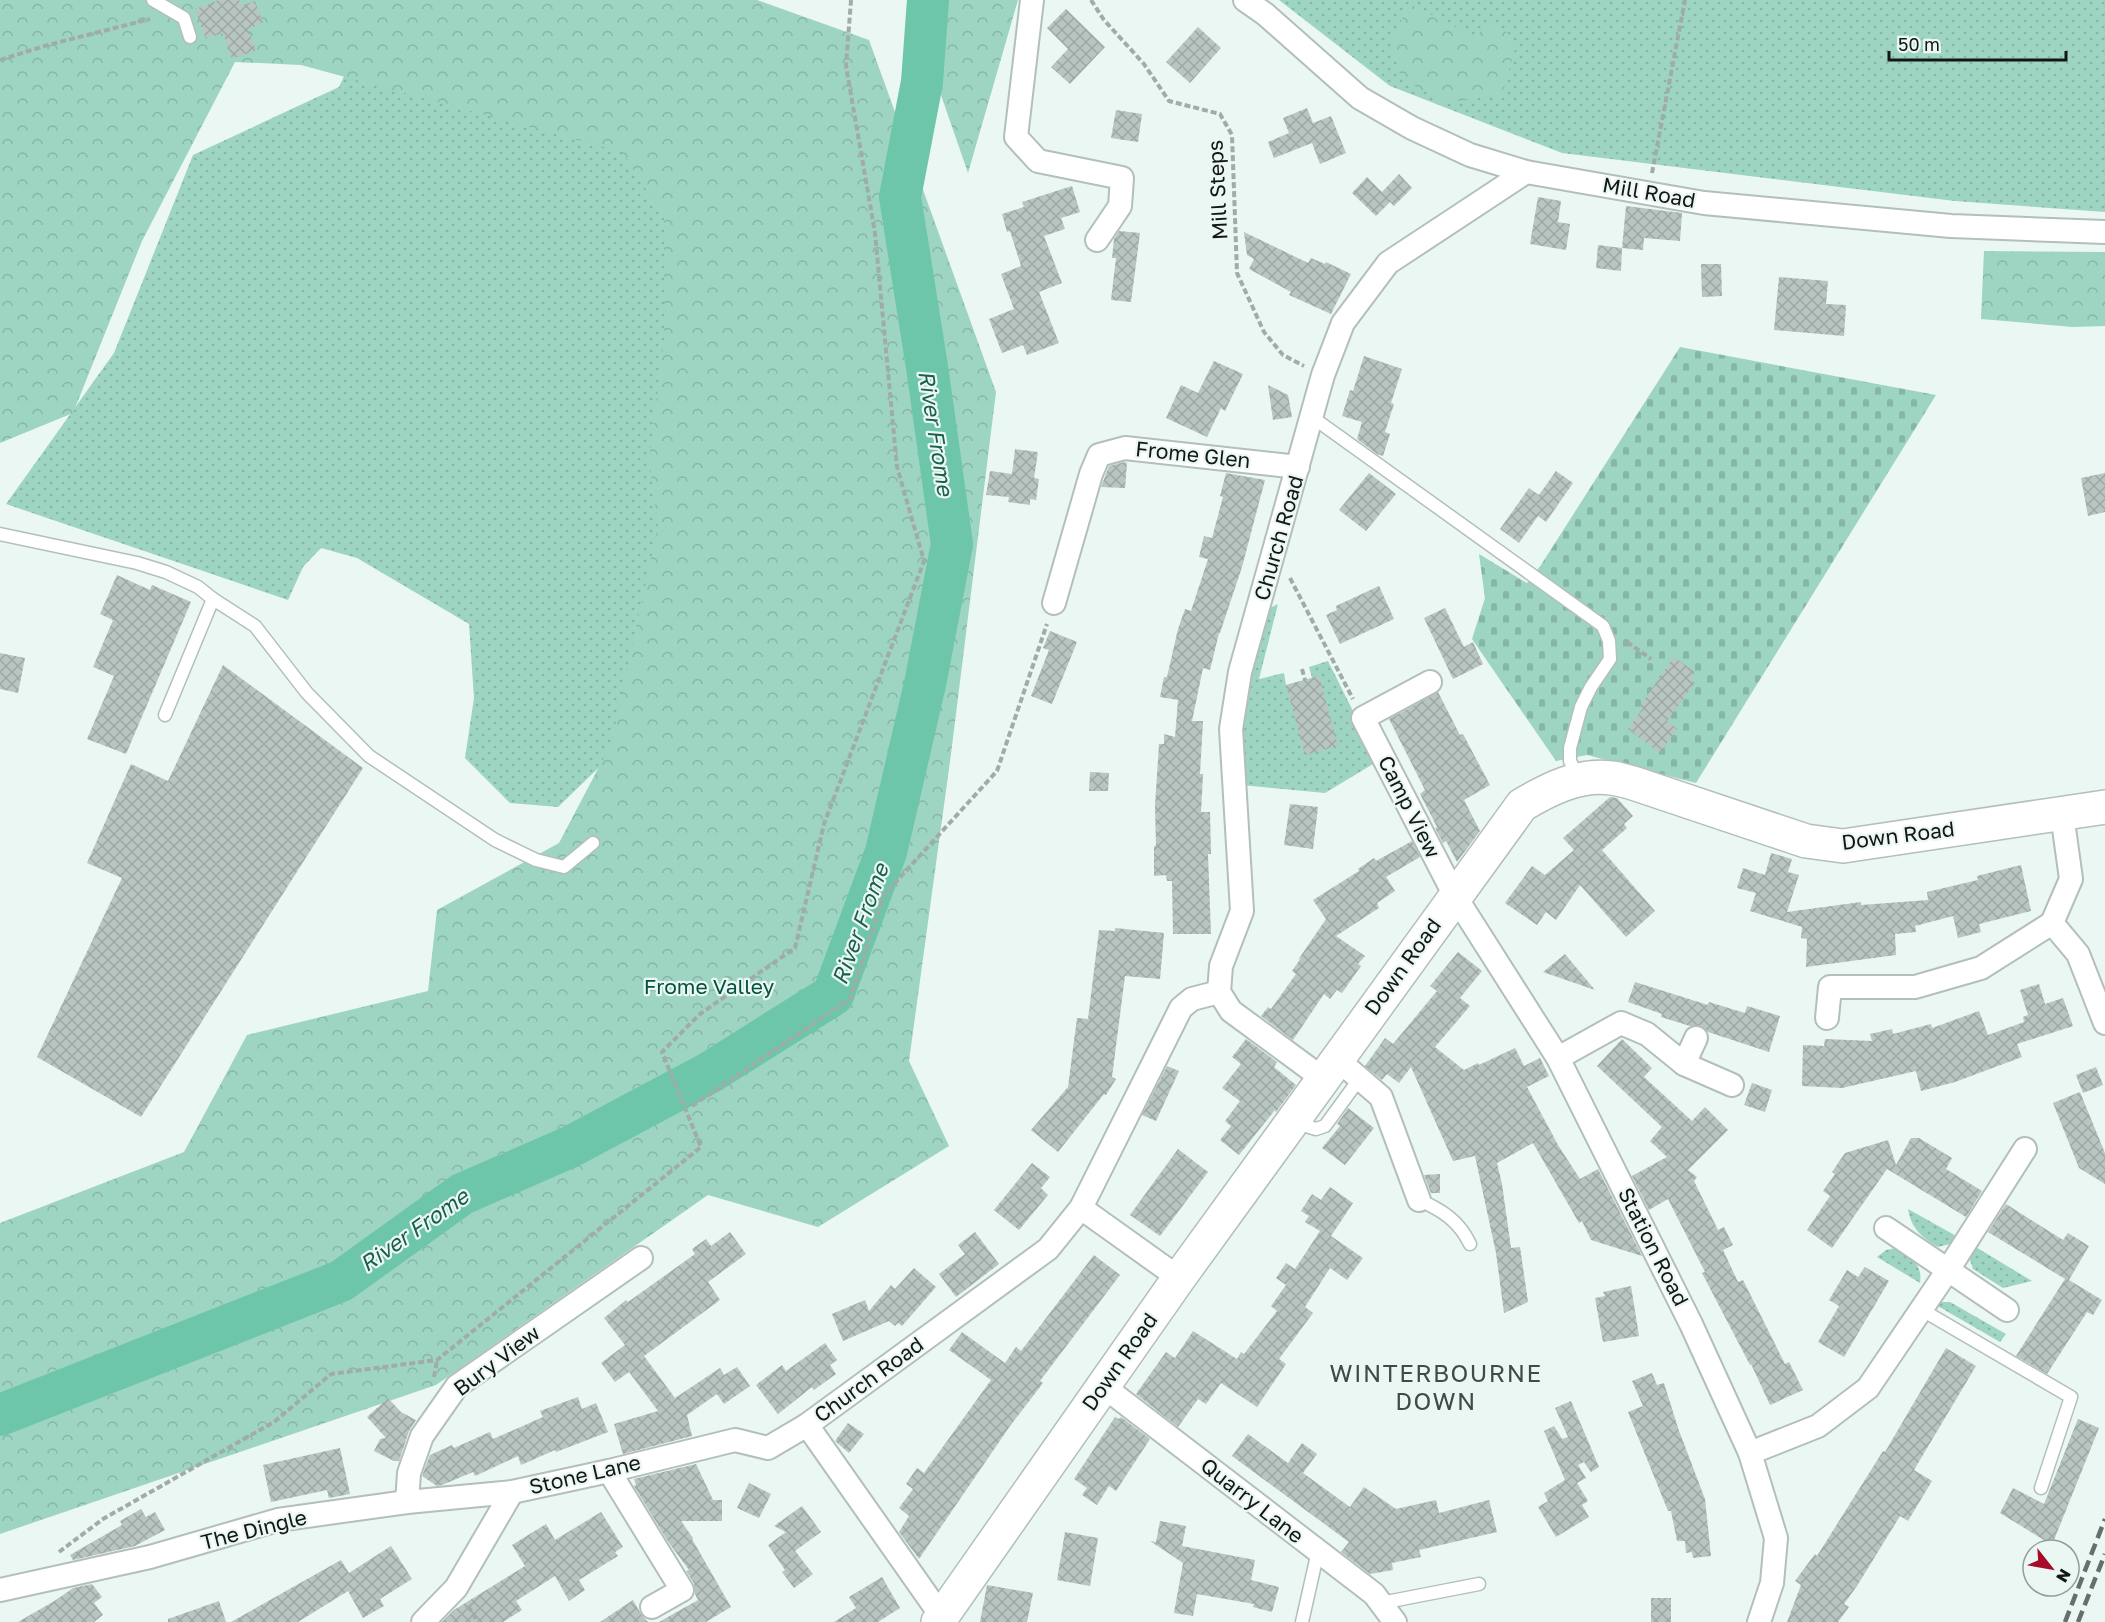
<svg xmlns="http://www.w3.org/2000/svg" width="2105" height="1622" viewBox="0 0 2105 1622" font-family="'Golos Text',sans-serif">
<defs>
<pattern id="grass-dots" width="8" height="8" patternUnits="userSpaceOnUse" patternTransform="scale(1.5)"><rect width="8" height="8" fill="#9dd5c2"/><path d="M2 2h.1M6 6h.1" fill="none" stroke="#86b6a6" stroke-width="1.8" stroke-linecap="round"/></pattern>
<pattern id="forest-crowns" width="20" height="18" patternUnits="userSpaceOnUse" patternTransform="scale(1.5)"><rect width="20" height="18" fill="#9dd5c2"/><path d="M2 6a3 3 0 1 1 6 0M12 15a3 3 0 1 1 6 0" fill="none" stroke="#86b6a6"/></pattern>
<pattern id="cemetery-stones" width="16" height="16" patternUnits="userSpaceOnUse" patternTransform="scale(1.5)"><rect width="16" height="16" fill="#9dd5c2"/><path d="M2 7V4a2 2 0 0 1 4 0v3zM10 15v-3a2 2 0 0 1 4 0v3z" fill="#86b6a6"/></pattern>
<pattern id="building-cross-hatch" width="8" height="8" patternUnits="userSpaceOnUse" patternTransform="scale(1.5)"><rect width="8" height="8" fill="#b8c5c0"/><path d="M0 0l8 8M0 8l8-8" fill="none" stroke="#9da8a4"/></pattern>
</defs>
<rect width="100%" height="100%" fill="#ebf7f2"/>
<!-- grass -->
<g fill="url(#grass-dots)">
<polygon points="1279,0 2105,0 2105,212 1955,201 1562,153 1390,86"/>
<polygon points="352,59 661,149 695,410 614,753 558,807 510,803 465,758 474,698 469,624 357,558 321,548 303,567 288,600 6,504 114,353 193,155 339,87"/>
<polygon points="1278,604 1259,679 1284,673 1286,685 1312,678 1309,667 1328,661 1378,761 1325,793 1242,785 1239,769 1245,673 1266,610"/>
<path d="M 1908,1209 L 1958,1237 L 1950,1244 L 1938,1247 C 1922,1238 1911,1228 1908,1209 Z"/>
<polygon points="1974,1246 2032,1281 2003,1288 1973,1269 1969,1257"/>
<path d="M 1896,1248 C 1911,1258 1923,1264 1920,1283 L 1877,1257 L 1886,1250 Z"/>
<polygon points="1942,1302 1950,1302 2006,1334 2000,1342 1936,1305"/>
</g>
<!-- forest -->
<g fill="url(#forest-crowns)">
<polygon points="0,0 757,0 869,40 996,392 951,754 909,1061 949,1146 818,1227 708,1195 436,1385 0,1534 0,1223 184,1152 247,1035 428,991 437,910 559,843 611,744 658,526 649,459 664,340 664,217 622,152 301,65 235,62 142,241 73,413 0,443"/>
<polygon points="908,0 1018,0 968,173"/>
<polygon points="1410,4 1475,37 1494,20 1517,43 1502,94 1447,103 1401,79 1391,40"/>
<polygon points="1984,251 2105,252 2105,326 2073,327 1981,319"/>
</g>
<!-- cemetery -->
<polygon fill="url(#cemetery-stones)" points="1680,347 1936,395 1696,783 1587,755 1556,761 1472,639 1485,598 1479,554 1527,583 1541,565"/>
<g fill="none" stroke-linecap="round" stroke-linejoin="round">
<!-- river -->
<polyline stroke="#6ec6aa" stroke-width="42" points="0,1415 341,1281 462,1194 570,1147 709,1073 833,995 886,852 925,684 952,544 927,367 900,197 922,82 928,0"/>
</g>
<!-- building -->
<g fill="url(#building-cross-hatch)">
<polygon points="219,0 239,0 241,6 255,1 263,23 248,29 256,50 232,59 223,33 206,39 195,9"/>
<polygon points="1066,9 1105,47 1070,84 1051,67 1068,49 1047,28"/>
<polygon points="1198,27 1221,48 1190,83 1166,62"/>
<polygon points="1307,108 1313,123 1331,116 1346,153 1320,164 1312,143 1274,158 1268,142 1289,133 1283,118"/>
<polygon points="1116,110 1142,114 1138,142 1111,138"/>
<polygon points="1399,174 1412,188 1394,206 1390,202 1376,216 1352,193 1367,177 1382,192"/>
<polygon points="1072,186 1080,212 1061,218 1065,229 1044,236 1062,283 1039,292 1059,343 1027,355 1023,345 1002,353 989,319 1014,309 1001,274 1021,266 1010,231 1007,232 1002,214 1024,207 1022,202"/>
<polygon points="1538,197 1561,201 1558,222 1570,224 1566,250 1530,244"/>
<polygon points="1626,206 1682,213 1680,241 1644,238 1643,250 1622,248"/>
<polygon points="1119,231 1140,233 1131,302 1111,300 1116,258 1112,258 1114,239"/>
<polygon points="1244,232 1308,263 1311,258 1325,264 1326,262 1351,274 1331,314 1289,295 1291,292 1249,269 1254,259 1247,255"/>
<polygon points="1598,245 1622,248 1621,271 1596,268"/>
<polygon points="1701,264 1721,264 1722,296 1702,297"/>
<polygon points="1779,277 1828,281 1826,304 1846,305 1844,336 1774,330"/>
<polygon points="1364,356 1402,369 1391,403 1394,404 1385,432 1390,434 1383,456 1377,454 1357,439 1362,422 1342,416 1350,390 1353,391"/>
<polygon points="1214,361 1243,374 1225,411 1221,408 1207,437 1166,418 1181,385 1198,393"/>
<polygon points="1268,385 1288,395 1292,417 1273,420"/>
<polygon points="1015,449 1038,452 1034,478 1039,479 1036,500 1030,499 1030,505 1008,502 1009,497 986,495 990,471 1012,474"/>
<polygon points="1124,462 1127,463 1125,488 1101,487 1109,466"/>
<polygon points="1556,471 1573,483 1546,522 1538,516 1519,543 1500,529 1529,488 1539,495"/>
<polygon points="1226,473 1265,480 1242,567 1220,633 1219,633 1210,670 1203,668 1192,721 1203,721 1200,774 1203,774 1201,812 1210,812 1211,854 1208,854 1211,934 1173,934 1172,881 1167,881 1166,875 1154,876 1154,846 1156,846 1155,806 1159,744 1164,744 1164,734 1175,737 1178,700 1160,697 1164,677 1167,677 1178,629 1185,609 1191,611 1208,559 1199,557 1204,536 1212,538 1223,497 1220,496"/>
<polygon points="1369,473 1396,494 1366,531 1339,510"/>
<polygon points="2105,473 2105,512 2088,516 2081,478"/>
<polygon points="117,575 150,590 152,585 191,602 126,754 87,739 114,676 93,667 113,620 100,614"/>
<polygon points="1379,586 1394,619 1340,644 1326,615 1337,610 1336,606"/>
<polygon points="1445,608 1464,647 1473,642 1483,664 1453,679 1424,618"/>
<polygon points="1050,631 1077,642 1052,704 1031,696 1049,650 1043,648"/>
<polygon points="0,653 25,658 18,693 0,689"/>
<polygon points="1674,657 1695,672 1690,679 1695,683 1667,721 1677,729 1660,753 1628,729 1643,708 1640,706"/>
<polygon points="223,665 363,768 141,1117 37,1057 122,878 87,863 131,764 168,781"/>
<polygon points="1319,676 1338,746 1305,755 1286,685"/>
<polygon points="1438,692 1460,735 1463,734 1490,785 1464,800 1480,831 1457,862 1446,841 1443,843 1435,828 1437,827 1420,794 1425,790 1389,719"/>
<polygon points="1090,772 1109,773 1108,791 1089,791"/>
<polygon points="1610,797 1617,798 1633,816 1624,824 1627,828 1602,850 1655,911 1626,937 1580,885 1556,920 1546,912 1537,925 1505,903 1532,866 1545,875 1574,850 1563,838"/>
<polygon points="1290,804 1318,807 1313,849 1284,845"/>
<polygon points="1412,841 1420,857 1386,877 1395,891 1377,903 1379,908 1336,936 1365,956 1358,964 1361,966 1342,993 1337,990 1330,999 1324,994 1293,1040 1261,1016 1268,1007 1271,1009 1296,974 1292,971 1301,958 1298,960 1326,919 1313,900 1359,871 1358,869 1374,858 1376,861"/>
<polygon points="1771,853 1792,859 1788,872 1799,875 1787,912 1861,902 1861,905 1928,900 1927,892 1978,880 1977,876 2021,865 2031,911 1979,924 1981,932 1958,938 1953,916 1915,926 1916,932 1895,934 1896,955 1806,967 1807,939 1801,938 1802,927 1750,911 1756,893 1737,888 1743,868 1765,875"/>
<polygon points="1115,928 1164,933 1160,979 1125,976 1112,1077 1116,1079 1106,1095 1104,1094 1058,1152 1031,1130 1068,1087 1077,1018 1088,1019 1099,930 1115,931"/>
<polygon points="1458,952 1482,971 1460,998 1470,1006 1435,1047 1464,1070 1478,1063 1479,1065 1515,1048 1524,1066 1540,1058 1549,1076 1527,1087 1558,1145 1580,1179 1598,1169 1642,1256 1591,1240 1582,1221 1579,1223 1533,1143 1497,1163 1502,1184 1511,1248 1520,1247 1528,1302 1504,1313 1496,1253 1475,1156 1453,1161 1411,1067 1399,1083 1387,1074 1382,1080 1365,1066 1385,1038 1393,1044 1437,991 1430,986"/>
<polygon points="1565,954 1595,990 1543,972"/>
<polygon points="1635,982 1708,1005 1709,1002 1745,1013 1747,1006 1780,1016 1769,1052 1708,1032 1701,1026 1690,1026 1661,1017 1662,1014 1628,1002"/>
<polygon points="2039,984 2045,1004 2063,998 2073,1026 2017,1044 2022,1057 1955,1082 1921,1091 1916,1071 1842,1088 1802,1086 1803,1045 1824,1046 1825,1039 1872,1041 1870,1034 1892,1029 1893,1034 1931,1024 1932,1028 1979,1011 1988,1035 2024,1022 2023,1017 2028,1015 2020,990"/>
<polygon points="1246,1039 1277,1062 1274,1067 1296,1085 1276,1112 1275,1110 1239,1155 1220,1140 1231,1126 1225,1121 1240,1101 1222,1088 1241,1064 1232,1057"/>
<polygon points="1622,1039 1652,1068 1644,1077 1692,1121 1705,1107 1728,1130 1688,1170 1697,1177 1694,1181 1718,1230 1724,1227 1733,1245 1723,1250 1738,1282 1743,1280 1785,1364 1789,1362 1803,1390 1770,1405 1751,1364 1750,1365 1702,1273 1705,1272 1668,1199 1649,1210 1632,1176 1667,1157 1650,1141 1662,1127 1597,1066"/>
<polygon points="1167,1066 1179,1071 1156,1121 1142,1115"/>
<polygon points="2096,1067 2103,1085 2083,1093 2076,1075"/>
<polygon points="1752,1083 1772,1090 1765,1112 1744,1105"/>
<polygon points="2080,1092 2105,1153 2105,1184 2079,1168 2053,1103"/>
<polygon points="1348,1108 1374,1128 1345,1165 1322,1148 1340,1126 1337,1124"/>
<polygon points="1911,1138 1919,1138 1952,1158 1946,1169 1982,1191 1966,1217 1887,1169 1832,1248 1807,1230 1830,1196 1823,1191 1835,1174 1832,1172 1845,1153 1888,1140 1896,1165"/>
<polygon points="1178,1149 1208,1172 1160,1236 1130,1215"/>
<polygon points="1032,1163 1050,1177 1041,1188 1048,1195 1019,1230 994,1210"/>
<polygon points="1440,1174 1440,1193 1431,1193 1424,1175"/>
<polygon points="1330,1187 1353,1203 1331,1236 1363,1258 1347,1280 1330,1268 1305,1307 1313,1313 1279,1359 1286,1364 1257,1407 1221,1383 1206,1404 1198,1399 1178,1427 1136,1394 1166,1352 1175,1358 1193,1331 1237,1359 1241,1352 1244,1354 1277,1311 1271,1306 1286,1285 1276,1278 1286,1263 1295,1269 1320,1231 1305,1222 1309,1216 1301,1211 1312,1194 1321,1200"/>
<polygon points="2006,1204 2063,1240 2068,1233 2089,1246 2069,1280 2102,1300 2093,1315 2087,1312 2047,1374 2016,1356 2065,1279 1988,1232"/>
<polygon points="730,1232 746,1254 708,1282 720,1300 644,1356 675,1398 720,1368 724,1375 737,1367 750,1386 724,1404 717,1394 687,1415 692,1436 623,1454 614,1424 658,1411 629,1372 615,1382 601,1363 625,1345 604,1318 626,1300 628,1302 695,1254 692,1249 706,1239 711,1246"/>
<polygon points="975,1232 999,1264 956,1297 939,1274 965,1254 958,1245"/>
<polygon points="1094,1255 1120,1275 1040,1381 1043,1383 1010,1426 919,1559 899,1532 909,1516 899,1508 913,1489 906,1484 917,1468 924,1473 991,1380 949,1350 962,1332 1005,1363 1016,1347 1021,1351"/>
<polygon points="1865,1267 1889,1281 1844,1357 1818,1342 1839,1306 1829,1300 1847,1270 1858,1277"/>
<polygon points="914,1268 936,1287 902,1326 898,1323 895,1326 889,1321 843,1341 832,1314 865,1300 869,1311 891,1285 895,1289"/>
<polygon points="1631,1286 1639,1336 1603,1342 1595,1298 1605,1296 1603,1292"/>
<polygon points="825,1343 837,1360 830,1365 836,1374 814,1390 812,1387 778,1414 756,1385 782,1365 786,1371"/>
<polygon points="1946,1348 1976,1366 1914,1470 1932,1481 1908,1521 1900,1516 1857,1586 1844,1604 1849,1607 1838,1622 1787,1622 1801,1585 1795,1581 1815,1554 1817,1556 1883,1451 1885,1452"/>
<polygon points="1652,1373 1657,1385 1664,1383 1678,1428 1705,1499 1711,1556 1693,1558 1692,1552 1686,1553 1685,1541 1677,1541 1671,1511 1668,1511 1628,1412 1643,1406 1632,1381"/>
<polygon points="578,1397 582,1409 596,1403 608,1432 556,1452 555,1450 521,1465 518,1456 475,1476 473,1472 442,1485 437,1486 422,1476 430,1455 452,1445 454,1448 490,1432 493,1439 543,1417 540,1411"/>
<polygon points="388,1398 401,1412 416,1420 409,1431 399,1461 394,1461 374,1451 380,1439 386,1438 367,1417"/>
<polygon points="1571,1401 1599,1467 1591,1472 1584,1462 1578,1465 1586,1478 1577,1483 1588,1501 1582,1505 1589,1517 1556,1537 1538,1507 1548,1501 1544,1493 1565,1480 1544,1431 1554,1426 1562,1439 1568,1437 1555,1408"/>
<polygon points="1115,1417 1119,1419 1121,1417 1150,1439 1116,1491 1109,1486 1097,1505 1082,1495 1087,1488 1074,1479"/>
<polygon points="2078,1419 2099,1428 2052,1545 2000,1513 2013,1488 2044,1504"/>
<polygon points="848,1423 864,1434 849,1453 835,1441"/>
<polygon points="1248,1434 1288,1463 1302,1443 1317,1454 1303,1473 1350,1507 1364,1487 1396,1509 1436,1500 1439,1513 1489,1500 1497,1532 1419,1550 1421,1557 1392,1563 1393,1570 1370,1574 1341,1552 1349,1542 1232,1456"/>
<polygon points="340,1448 350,1494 329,1498 327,1490 271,1502 263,1465"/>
<polygon points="696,1464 713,1500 722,1500 722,1521 681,1521 693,1538 692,1539 731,1607 706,1622 659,1622 698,1600 695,1594 694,1583 686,1571 689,1570 669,1543 634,1486 636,1485 634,1479"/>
<polygon points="749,1483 771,1494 759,1518 737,1508"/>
<polygon points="802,1506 821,1532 795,1551 813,1574 794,1588 782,1572 785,1570 768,1545 786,1532 774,1526"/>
<polygon points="141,1509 146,1517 155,1512 165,1530 135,1546 73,1560 70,1555 122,1525 120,1521"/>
<polygon points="601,1512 623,1547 615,1552 618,1556 579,1580 585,1590 569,1601 555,1576 516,1601 522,1610 503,1622 442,1622 454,1610 525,1566 512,1545 546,1524 555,1540"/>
<polygon points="1160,1521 1186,1526 1182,1546 1255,1560 1251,1580 1279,1587 1272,1612 1253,1607 1254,1604 1197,1594 1193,1616 1174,1613 1183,1563 1150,1541 1156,1542"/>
<polygon points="1065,1532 1098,1538 1090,1586 1057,1580"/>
<polygon points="391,1546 412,1579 380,1599 384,1606 363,1618 348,1591 298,1622 231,1622 341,1560 349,1573"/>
<polygon points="882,1577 900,1608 878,1622 834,1622 856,1608 849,1597"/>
<polygon points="92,1584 102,1597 94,1603 103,1615 94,1622 18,1622 56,1600 73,1588"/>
<polygon points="987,1585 1033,1593 1027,1622 980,1622"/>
<rect x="1651" y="1598" width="20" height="24"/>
<polygon points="633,1600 641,1614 648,1622 600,1622"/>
<polygon points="219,1601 226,1622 168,1622 168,1619"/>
</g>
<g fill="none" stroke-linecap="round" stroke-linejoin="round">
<!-- lane casing -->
<g stroke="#b3bfbb" stroke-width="15">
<g id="lane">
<polyline points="153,0 184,18 190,37"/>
<polyline points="1312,417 1603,626 1609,641 1610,659 1591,687 1581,707 1570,748 1570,761 1579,779"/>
<polyline points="0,534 137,563 166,572 198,587 213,599 255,626 307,693 369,756 495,840 536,860 564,867 593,843"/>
<polyline points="165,715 213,599"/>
<polyline points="1294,1122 1316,1129 1325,1126 1360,1078"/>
<path d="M 1419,1200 C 1442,1210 1459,1221 1470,1244"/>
<polyline points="1922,1310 2071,1397 2041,1488"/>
<polyline points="1381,1603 1479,1584"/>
<polyline points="1302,1622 1318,1551"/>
</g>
</g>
<!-- street casing -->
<g stroke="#b3bfbb" stroke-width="26">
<g id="street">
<polyline points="1032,0 1016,137 1038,161 1122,178 1120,206 1097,240"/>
<polyline points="1245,0 1265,14 1360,98 1412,128 1470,155 1526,172 1704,203 1951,226 2105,232"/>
<polyline points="1054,603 1091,474 1099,455 1125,448 1298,467"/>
<polyline points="1430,682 1363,718 1455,896 1558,1058 1691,1324 1750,1453 1776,1538 1772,1583 1759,1622"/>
<polyline points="2062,814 2071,879 2052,923 2078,954 2105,1023"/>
<polyline points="1827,1018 1830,987 1915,987 1981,968 2052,923"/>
<polyline points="1558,1058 1621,1023 1647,1034 1684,1064 1732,1085"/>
<polyline points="1337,1059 1381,1097 1419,1200"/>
<polyline points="1684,1064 1696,1038"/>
<polyline points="1322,1078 1231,1011 1219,992 1221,966 1242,911 1231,729 1240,672 1323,375 1343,323 1388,263 1526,172"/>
<polyline points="1081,1208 1179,1278"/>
<polyline points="1886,1228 2007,1310"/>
<polyline points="1103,1386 1374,1594 1395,1622"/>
<polyline points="807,1425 942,1617"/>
<polyline points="1750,1453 1818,1426 1868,1388 1948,1270 2025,1149"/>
<polyline points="609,1471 682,1590 652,1607"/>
<polyline points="407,1502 409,1473 422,1436 457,1386 641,1258"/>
<polyline points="0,1590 150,1557 278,1520 407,1502 512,1492 609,1471 735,1440 768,1448 807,1425 1048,1249 1081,1208 1181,1008 1192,999 1219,992"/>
<polyline points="423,1622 456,1588 512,1492"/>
</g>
</g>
<!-- secondary casing -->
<g stroke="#b3bfbb" stroke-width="36">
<path id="secondary" d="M 938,1622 L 1179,1278 L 1522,805 C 1549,789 1578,774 1611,778 C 1621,779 1630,782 1639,785 L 1806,841 L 1843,846 L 2105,807"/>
</g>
<!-- path -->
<g stroke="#a1aba7" stroke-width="4" stroke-dasharray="6 3" stroke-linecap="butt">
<polyline points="1091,0 1104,20 1144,64 1169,101 1220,114 1232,135 1237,273 1264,332 1283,355 1304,366"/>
<polyline points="0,60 48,45 150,19"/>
<polyline points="1652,173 1685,0"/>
<polyline points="1290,578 1353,699"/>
<polyline points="1627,642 1651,659"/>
<polyline points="1302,669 1305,680"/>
<polyline points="692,1106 850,999 884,895 997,771 1047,624"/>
<polyline points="434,1377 437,1360"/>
<polyline points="59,1552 103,1519 274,1422 331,1374 437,1360 701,1147 662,1052 700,1014 795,948 824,824 924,561 897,467 875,233 846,66 851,0"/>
<polyline points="468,1606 478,1622"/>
</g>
<!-- lane -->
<use href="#lane" stroke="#fff" stroke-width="12"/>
<!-- street -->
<use href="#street" stroke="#fff" stroke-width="22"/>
<!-- secondary -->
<use href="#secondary" stroke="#fff" stroke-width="33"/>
<!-- rail -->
<g stroke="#676f6c" stroke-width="4.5" stroke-dasharray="12 6" stroke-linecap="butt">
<polyline points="2065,1622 2105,1519"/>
<polyline points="2078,1622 2105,1554"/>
</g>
</g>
<g text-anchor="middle" stroke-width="4.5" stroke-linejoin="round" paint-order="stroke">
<!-- street labels -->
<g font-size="21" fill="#121715" stroke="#ebf7f2">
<text transform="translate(1218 190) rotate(-93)" y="7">Mill Steps</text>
<text transform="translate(1649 193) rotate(10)" y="7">Mill Road</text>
<text transform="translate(1193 455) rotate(6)" y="7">Frome Glen</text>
<text transform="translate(1279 538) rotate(-74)" y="7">Church Road</text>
<text transform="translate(1409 807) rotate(63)" y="7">Camp View</text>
<text transform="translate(1898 836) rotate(-7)" y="7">Down Road</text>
<text transform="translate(1403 967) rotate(-54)" y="7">Down Road</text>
<text transform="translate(1653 1247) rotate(63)" y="7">Station Road</text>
<text transform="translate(497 1361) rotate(-37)" y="7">Bury View</text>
<text transform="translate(1120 1362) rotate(-55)" y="7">Down Road</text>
<text transform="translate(869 1380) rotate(-36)" y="7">Church Road</text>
<text transform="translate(585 1475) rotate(-13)" y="7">Stone Lane</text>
<text transform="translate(1252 1501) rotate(38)" y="7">Quarry Lane</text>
<text transform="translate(254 1530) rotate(-14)" y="7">The Dingle</text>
</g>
<!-- park labels -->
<g font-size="21" fill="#045340" stroke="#ebf7f2">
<text x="709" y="994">Frome Valley</text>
</g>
<!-- water labels -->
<g font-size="22" font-style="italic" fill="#195f4c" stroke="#ebf7f2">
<text transform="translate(936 433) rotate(81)" y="8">River Frome</text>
<text transform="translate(860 924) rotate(-70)" y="8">River Frome</text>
<text transform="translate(414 1230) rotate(-35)" y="8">River Frome</text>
</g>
<!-- quarter labels -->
<g font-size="24" letter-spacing="1.5" fill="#404a46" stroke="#ebf7f2">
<text x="1436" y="1382">WINTERBOURNE<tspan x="1436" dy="28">DOWN</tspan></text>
</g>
</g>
<!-- north arrow -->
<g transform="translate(2051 1568) rotate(121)"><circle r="28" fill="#ebf7f2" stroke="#949d9a" stroke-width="1.5"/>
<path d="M0-4.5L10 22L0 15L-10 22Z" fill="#a60b28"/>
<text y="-9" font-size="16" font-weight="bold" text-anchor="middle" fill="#121715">N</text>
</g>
<!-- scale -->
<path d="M1889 51v9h177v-9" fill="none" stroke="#121715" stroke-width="3"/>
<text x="1898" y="51" font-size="18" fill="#121715" stroke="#ebf7f2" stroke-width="4.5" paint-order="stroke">50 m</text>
</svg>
